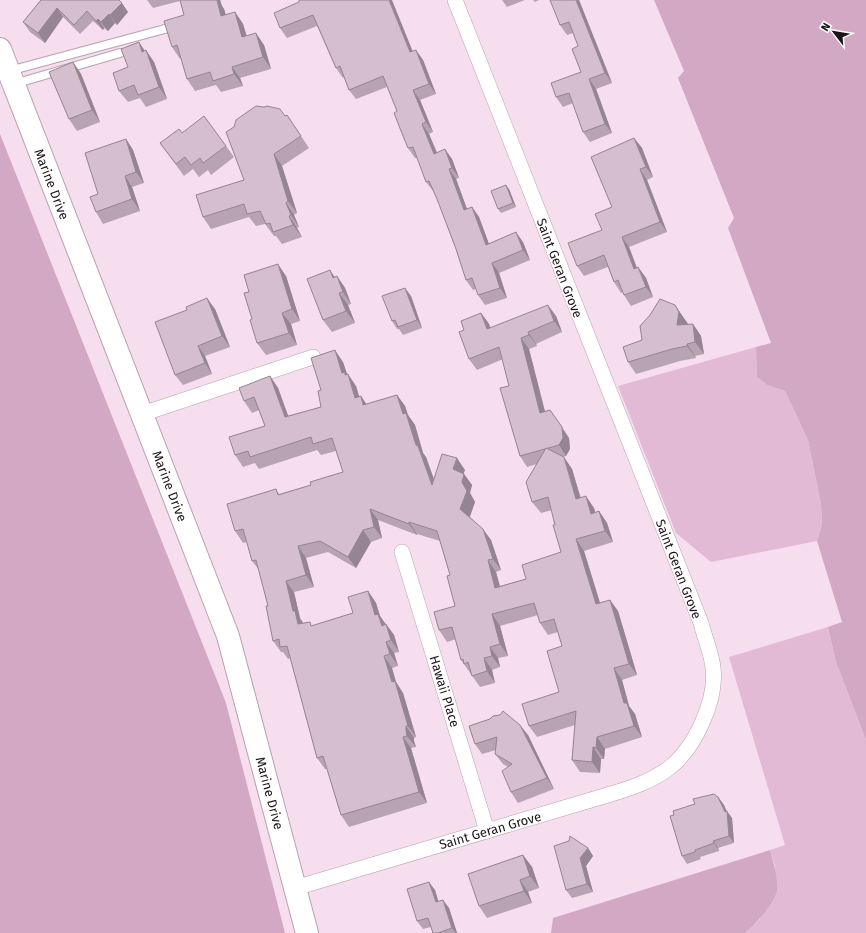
<svg xmlns="http://www.w3.org/2000/svg" width="866" height="933" viewBox="0 0 866 933" font-family="'Fira Sans',sans-serif">
<rect width="100%" height="100%" fill="#f7deef"/>
<!-- green -->
<g fill="#e3bad6">
<polygon points="756,347 757,377 767,385 785,391 808,440 821,504 822,524 817,541 711,562 676,533 618,386"/>
<polygon points="828,627 836,662 866,740 866,933 745,933 760,919 775,866 770,850 785,845 729,657"/>
</g>
<!-- forest -->
<g fill="#d2a8c5">
<polygon points="654,0 866,0 866,740 836,662 828,627 842,622 817,541 822,524 821,504 808,440 785,391 767,385 757,377 756,347 771,343 728,228 734,218 678,78 684,71"/>
<polygon points="0,134 226,703 285,933 0,933"/>
<path d="M 770,850 C 773,860 780,885 776,894 C 770,909 757,922 745,933 L 551,933 L 553,918 Z"/>
</g>
<g fill="none" stroke-linecap="round" stroke-linejoin="round">
<!-- lane casing -->
<g stroke="#b8a1b1" stroke-width="10">
<g id="lane">
<polyline points="9,71 176,26"/>
<polyline points="14,84 120,53"/>
</g>
</g>
<!-- street casing -->
<g stroke="#b8a1b1" stroke-width="16">
<g id="street">
<polyline points="142,414 313,357"/>
<polyline points="402,552 487,831"/>
<path d="M 295,888 L 611,794 C 631,788 652,781 669,768 C 695,748 717,700 713,668 C 712,654 704,636 701,623 L 455,0"/>
</g>
</g>
<!-- secondary casing -->
<g stroke="#b8a1b1" stroke-width="24">
<polyline id="secondary" points="0,49 228,636 307,933"/>
</g>
<!-- lane -->
<use href="#lane" stroke="#fff" stroke-width="8"/>
<!-- street -->
<use href="#street" stroke="#fff" stroke-width="15"/>
<!-- secondary -->
<use href="#secondary" stroke="#fff" stroke-width="22"/>
</g>
<!-- wall -->
<g fill="#b7a3b1">
<polygon points="41,0 128,12 117,25 115,23 108,31 104,28 103,30 93,21 80,34 63,17 45,43 30,32 23,22"/>
<polygon points="147,0 220,0 222,6 224,9 226,15 235,12 243,24 247,36 264,45 271,69 240,78 243,86 221,92 216,85 195,91 187,79 181,58 180,59 172,47 184,15 180,1 153,8"/>
<polygon points="502,0 525,0 507,7"/>
<polygon points="533,0 539,0 535,2"/>
<polygon points="579,0 612,83 596,89 612,133 590,142 583,132 573,103 563,107 556,97 581,72 578,46 573,33 567,35 560,25"/>
<polygon points="299,2 413,51 423,60 436,94 420,100 433,132 429,134 437,152 452,159 459,178 456,179 467,209 472,207 479,217 489,244 523,242 530,260 499,273 507,298 485,305 478,295 476,289 473,290 466,280 456,249 437,199 434,192 426,182 417,158 415,158 408,148 397,111 387,87 356,99 349,90 344,77 343,78 336,68 317,26 287,38 280,28"/>
<polygon points="145,51 154,62 167,99 146,107 140,98 128,102 119,91 128,67"/>
<polygon points="73,62 81,74 100,122 77,131 69,119"/>
<polygon points="264,107 295,127 309,148 282,166 297,213 294,215 299,227 297,228 302,237 282,244 276,236 274,236 265,224 256,226 249,217 211,229 203,217 244,180"/>
<polygon points="182,133 226,146 234,157 211,175 208,170 199,177 193,169 184,176 160,143"/>
<polygon points="634,138 642,148 653,177 647,180 667,232 629,247 637,268 638,267 646,278 653,297 631,306 624,295 623,292 621,293 614,282 608,267 584,276 577,266 602,230 612,207"/>
<polygon points="126,139 133,150 144,183 132,187 140,211 103,224 96,212 98,194"/>
<polygon points="509,189 516,207 501,213 498,209"/>
<polygon points="286,276 300,321 291,324 297,345 266,355 257,343 252,319 249,292"/>
<polygon points="337,276 345,288 351,304 348,305 355,323 332,332 323,320 335,277"/>
<polygon points="411,296 422,328 403,335 399,329 397,329 392,321"/>
<polygon points="675,305 688,324 693,324 701,336 704,354 695,356 696,358 680,361 636,374 628,362 642,340"/>
<polygon points="215,309 230,347 205,356 212,374 183,385 175,375"/>
<polygon points="481,313 489,324 490,328 556,316 562,332 536,344 537,346 529,349 545,411 550,410 569,438 570,449 566,456 562,457 572,469 581,498 594,508 595,513 599,511 607,523 613,542 584,551 600,603 610,600 618,611 637,675 622,680 629,706 635,714 642,737 605,749 604,759 601,759 600,773 580,772 572,760 575,725 537,737 529,726 559,692 562,646 558,632 548,635 540,623 538,615 500,626 508,656 498,658 500,667 492,670 495,683 480,687 461,660 456,639 447,642 439,630 455,606 450,575 440,541 417,534 417,535 378,520 382,538 371,542 356,568 328,552 306,558 314,587 294,592 300,618 303,623 313,626 353,613 368,591 376,603 380,616 394,635 399,652 394,653 398,666 392,668 396,682 403,693 416,737 414,738 414,741 416,747 411,748 427,803 349,827 341,815 327,769 325,769 317,758 291,658 288,659 283,652 281,652 273,641 268,606 259,570 252,561 247,542 243,543 235,531 276,489 279,494 311,485 343,472 336,451 321,455 317,450 259,469 255,463 243,467 235,455 265,426 259,410 252,413 244,401 270,376 278,388 288,416 321,407 321,390 343,362 347,374 356,386 359,397 361,396 366,404 397,395 405,406 408,415 415,425 423,453 426,457 434,479 465,470 463,473 464,474 472,485 470,493 475,502 470,517 491,540 501,570 496,572 500,586 526,579 561,552 555,525 552,510 541,513 532,502 537,464 527,467 520,456 509,386 503,359 477,370 469,359 464,330"/>
<polygon points="469,726 528,735 554,789 518,803 511,792 508,767 503,764 495,754 496,750 482,754 475,744"/>
<polygon points="718,797 724,805 726,811 732,818 734,843 718,848 719,851 700,857 701,859 687,864 682,856"/>
<polygon points="588,848 593,856 586,866 593,892 572,898 566,890"/>
<polygon points="523,855 532,867 539,888 528,892 532,903 487,918 479,906"/>
<polygon points="435,890 438,901 449,908 457,933 433,933 431,927 423,929 417,921"/>
</g>
<!-- shaded-wall -->
<g fill="#958590">
<polygon points="216,0 220,0 222,6 224,9 230,28 221,16"/>
<polygon points="389,0 392,0 417,62 410,52"/>
<polygon points="576,0 579,0 612,83 605,73"/>
<polygon points="122,3 128,12 117,25 110,15"/>
<polygon points="57,8 63,17 45,43 38,33"/>
<polygon points="235,12 243,24 250,49 242,37"/>
<polygon points="109,14 115,23 108,31 101,22"/>
<polygon points="98,19 104,28 103,30 96,21"/>
<polygon points="256,33 264,45 271,69 263,57"/>
<polygon points="139,42 147,54 142,52"/>
<polygon points="146,50 154,62 167,99 159,87"/>
<polygon points="416,50 423,60 436,94 429,84"/>
<polygon points="73,62 81,74 100,122 92,110"/>
<polygon points="232,67 240,78 243,86 234,74"/>
<polygon points="589,79 596,89 612,133 605,124"/>
<polygon points="413,90 420,100 433,132 426,122"/>
<polygon points="422,124 429,134 441,164 434,154"/>
<polygon points="634,138 642,148 653,177 646,167"/>
<polygon points="126,139 133,150 144,183 136,172"/>
<polygon points="445,149 452,159 459,178 452,168"/>
<polygon points="274,154 282,166 297,213 288,201"/>
<polygon points="449,169 456,179 471,220 464,210"/>
<polygon points="640,169 647,180 667,232 660,222"/>
<polygon points="125,176 132,187 140,211 132,199"/>
<polygon points="506,185 509,189 516,207 513,203"/>
<polygon points="286,203 294,215 299,227 291,215"/>
<polygon points="472,207 479,217 493,255 486,245"/>
<polygon points="289,216 297,228 302,237 293,225"/>
<polygon points="516,232 523,242 530,260 523,250"/>
<polygon points="622,237 629,247 641,279 634,269"/>
<polygon points="492,263 499,273 507,298 500,288"/>
<polygon points="278,264 286,276 300,321 292,309"/>
<polygon points="638,267 646,278 653,297 646,287"/>
<polygon points="330,270 338,282 333,278"/>
<polygon points="337,276 345,288 351,304 343,292"/>
<polygon points="405,288 411,296 422,328 417,320"/>
<polygon points="339,293 348,305 355,323 346,311"/>
<polygon points="207,298 215,309 230,347 222,336"/>
<polygon points="548,305 556,316 562,332 554,321"/>
<polygon points="675,305 683,317 688,324 677,325"/>
<polygon points="282,313 291,324 297,345 289,333"/>
<polygon points="481,313 489,324 495,340 487,329"/>
<polygon points="693,324 701,336 704,354 695,342"/>
<polygon points="528,332 536,344 537,346 529,335"/>
<polygon points="521,338 529,349 548,424 540,413"/>
<polygon points="687,344 695,356 696,358 687,346"/>
<polygon points="198,346 205,356 212,374 205,363"/>
<polygon points="335,350 343,362 348,377 348,374 356,386 363,409 355,398 342,373"/>
<polygon points="270,376 278,388 293,429 285,417"/>
<polygon points="397,395 405,406 408,415 415,425 423,453 426,457 440,497 432,485 416,445 403,414"/>
<polygon points="361,396 369,408 363,405"/>
<polygon points="550,410 569,438 570,449 566,456 559,445"/>
<polygon points="564,457 572,469 584,511 576,499"/>
<polygon points="457,458 465,470 461,481 453,469"/>
<polygon points="464,474 472,485 470,493 475,502 468,521 460,509 462,482"/>
<polygon points="586,496 594,508 599,525 591,514"/>
<polygon points="370,509 378,520 382,538 374,527"/>
<polygon points="599,511 607,523 613,542 605,531"/>
<polygon points="409,522 417,534 417,535 409,524"/>
<polygon points="483,529 491,540 501,570 493,559"/>
<polygon points="363,530 371,542 356,568 348,557"/>
<polygon points="576,539 584,551 604,616 596,604"/>
<polygon points="298,546 306,558 314,587 306,575"/>
<polygon points="488,560 496,572 503,599 495,588"/>
<polygon points="286,581 294,592 300,618 303,623 306,636 298,624 293,611"/>
<polygon points="368,591 376,603 380,616 386,625 382,626 375,615"/>
<polygon points="610,600 618,611 637,675 629,664"/>
<polygon points="492,614 500,626 508,656 500,644"/>
<polygon points="386,624 394,635 399,652 391,640"/>
<polygon points="386,642 394,653 398,666 390,654"/>
<polygon points="490,647 498,658 500,667 492,656"/>
<polygon points="384,656 392,668 396,682 403,693 416,737 408,726 392,682"/>
<polygon points="484,658 492,670 495,683 487,671"/>
<polygon points="614,668 622,680 629,706 635,714 642,737 634,726 624,703"/>
<polygon points="520,725 528,735 554,789 547,778"/>
<polygon points="406,726 414,738 414,741 416,747 407,736 406,730"/>
<polygon points="403,737 411,748 427,803 419,792"/>
<polygon points="597,737 605,749 604,759 596,748"/>
<polygon points="593,747 601,759 600,773 592,762"/>
<polygon points="718,797 724,805 727,812 727,811 732,818 734,843 729,836 725,812"/>
<polygon points="713,841 718,848 719,851 714,843"/>
<polygon points="588,848 593,856 586,866 593,892 587,884 580,858"/>
<polygon points="523,855 532,867 539,888 530,876"/>
<polygon points="520,880 528,892 532,903 524,891"/>
<polygon points="429,882 435,890 441,910 436,902"/>
<polygon points="443,900 449,908 457,933 456,933 452,928"/>
</g>
<!-- building -->
<g fill="#d5bece" stroke="#958590">
<polygon points="41,0 119,0 122,3 110,15 109,14 101,22 98,19 96,21 87,11 74,25 57,8 38,33 23,22"/>
<polygon points="180,0 217,0 221,16 235,12 242,37 256,33 263,57 232,67 234,74 213,81 210,72 187,79 177,45 172,47 164,21 184,15"/>
<polygon points="299,0 389,0 410,52 416,50 429,84 413,90 426,122 422,124 434,154 445,149 452,168 449,169 464,210 472,207 486,245 516,232 523,250 492,263 500,288 478,295 472,278 466,280 456,249 437,199 429,181 426,182 413,147 408,148 403,136 394,113 397,111 383,76 349,90 340,66 336,68 313,15 280,28 274,13 299,2"/>
<polygon points="550,0 576,0 605,73 589,79 605,124 583,132 569,93 556,97 551,83 581,72 572,49 578,46 569,22 560,25"/>
<polygon points="139,42 142,52 146,50 159,87 138,95 134,85 119,91 113,73 128,67 121,49"/>
<polygon points="73,62 92,110 69,119 49,72"/>
<polygon points="256,106 264,107 267,106 280,109 285,116 287,115 301,136 274,154 288,201 286,203 291,215 289,216 293,225 273,232 270,223 266,224 260,211 247,214 244,204 203,217 196,195 244,180 226,132 234,127 236,120"/>
<polygon points="204,116 226,146 203,163 200,158 191,165 185,157 176,164 160,143 179,129 182,133"/>
<polygon points="634,138 646,167 640,169 660,222 622,237 634,269 638,267 646,287 624,295 618,280 614,282 604,255 577,266 568,243 602,230 595,214 612,207 591,157"/>
<polygon points="126,139 136,172 125,176 132,199 96,212 90,197 98,194 85,153"/>
<polygon points="506,185 513,203 498,209 491,191"/>
<polygon points="278,264 292,309 282,313 289,333 257,343 250,320 252,319 244,293 249,292 244,275"/>
<polygon points="330,270 333,278 337,276 343,292 339,293 346,311 323,320 307,279"/>
<polygon points="405,288 417,320 398,327 395,320 392,321 382,296"/>
<polygon points="207,298 222,336 198,346 205,363 175,375 155,322 187,310 186,307"/>
<polygon points="660,299 675,305 679,312 677,325 693,324 695,342 687,344 687,346 672,349 628,362 623,347 642,340 640,326 650,315"/>
<polygon points="548,305 554,321 528,332 529,335 521,338 540,413 550,410 562,427 563,438 559,445 520,456 500,388 509,386 499,347 469,359 459,332 464,330 461,321 481,313 487,329"/>
<polygon points="335,350 342,373 345,372 345,375 348,374 355,398 361,396 363,405 397,395 403,414 406,413 416,445 418,446 432,485 442,454 457,458 453,469 464,474 462,482 467,491 460,509 483,529 493,559 488,560 495,588 526,579 522,565 561,552 553,525 555,525 548,497 532,502 526,482 546,448 564,457 576,499 586,496 591,514 599,511 605,531 576,539 596,604 610,600 629,664 614,668 624,703 627,703 634,726 597,737 596,748 593,747 592,762 572,760 576,711 529,726 522,704 559,692 547,651 562,646 554,619 540,623 534,603 492,614 500,644 490,647 492,656 484,658 487,671 472,676 468,662 464,664 463,659 461,660 452,627 439,630 434,612 455,606 447,576 450,575 437,531 409,522 409,524 370,509 374,527 363,530 348,557 320,541 298,546 306,575 286,581 293,611 295,611 298,624 310,622 311,626 353,613 348,597 368,591 375,615 378,614 382,626 386,624 391,640 386,642 390,654 384,656 392,682 395,681 408,726 406,726 406,730 407,736 403,737 419,792 341,815 323,756 317,758 287,646 280,647 279,639 273,641 266,606 268,606 256,560 252,561 243,529 235,531 227,504 276,489 278,495 311,485 310,482 343,472 332,438 313,444 311,437 250,457 248,451 235,455 229,437 265,426 254,397 244,401 239,388 270,376 285,417 321,407 318,391 321,390 311,358"/>
<polygon points="503,711 520,725 547,778 511,792 502,771 512,764 495,754 497,737 475,744 469,726 490,719 493,716 500,715"/>
<polygon points="714,794 718,797 725,812 727,811 729,836 713,841 714,843 695,850 695,852 682,856 670,816 674,815 673,811 695,804 693,799"/>
<polygon points="570,836 588,848 580,858 587,884 566,890 554,846 569,841"/>
<polygon points="523,855 530,876 520,880 524,891 479,906 468,874"/>
<polygon points="429,882 436,902 443,900 452,928 438,933 433,933 428,918 417,921 407,889"/>
</g>
<g text-anchor="middle" stroke-width="3" stroke-linejoin="round" paint-order="stroke">
<!-- street labels -->
<g font-size="13" fill="#1b1319" stroke="#fff">
<text transform="translate(52 184) rotate(69)" y="5">Marine Drive</text>
<text transform="translate(560 268) rotate(69)" y="5">Saint Geran Grove</text>
<text transform="translate(170 486) rotate(69)" y="5">Marine Drive</text>
<text transform="translate(679 569) rotate(69)" y="5">Saint Geran Grove</text>
<text transform="translate(445 691) rotate(73)" y="5">Hawaii Place</text>
<text transform="translate(270 793) rotate(75)" y="5">Marine Drive</text>
<text transform="translate(490 830) rotate(-16)" y="5">Saint Geran Grove</text>
</g>
</g>
<!-- north arrow -->
<g transform="translate(834 32) rotate(301)" stroke="#ffffff" stroke-width="3" paint-order="stroke">
<path d="M0-3L7 15L0 10L-7 15Z" fill="#1b1319"/>
<text y="-6" font-size="11" font-weight="bold" text-anchor="middle" fill="#1b1319">N</text>
</g>
</svg>
